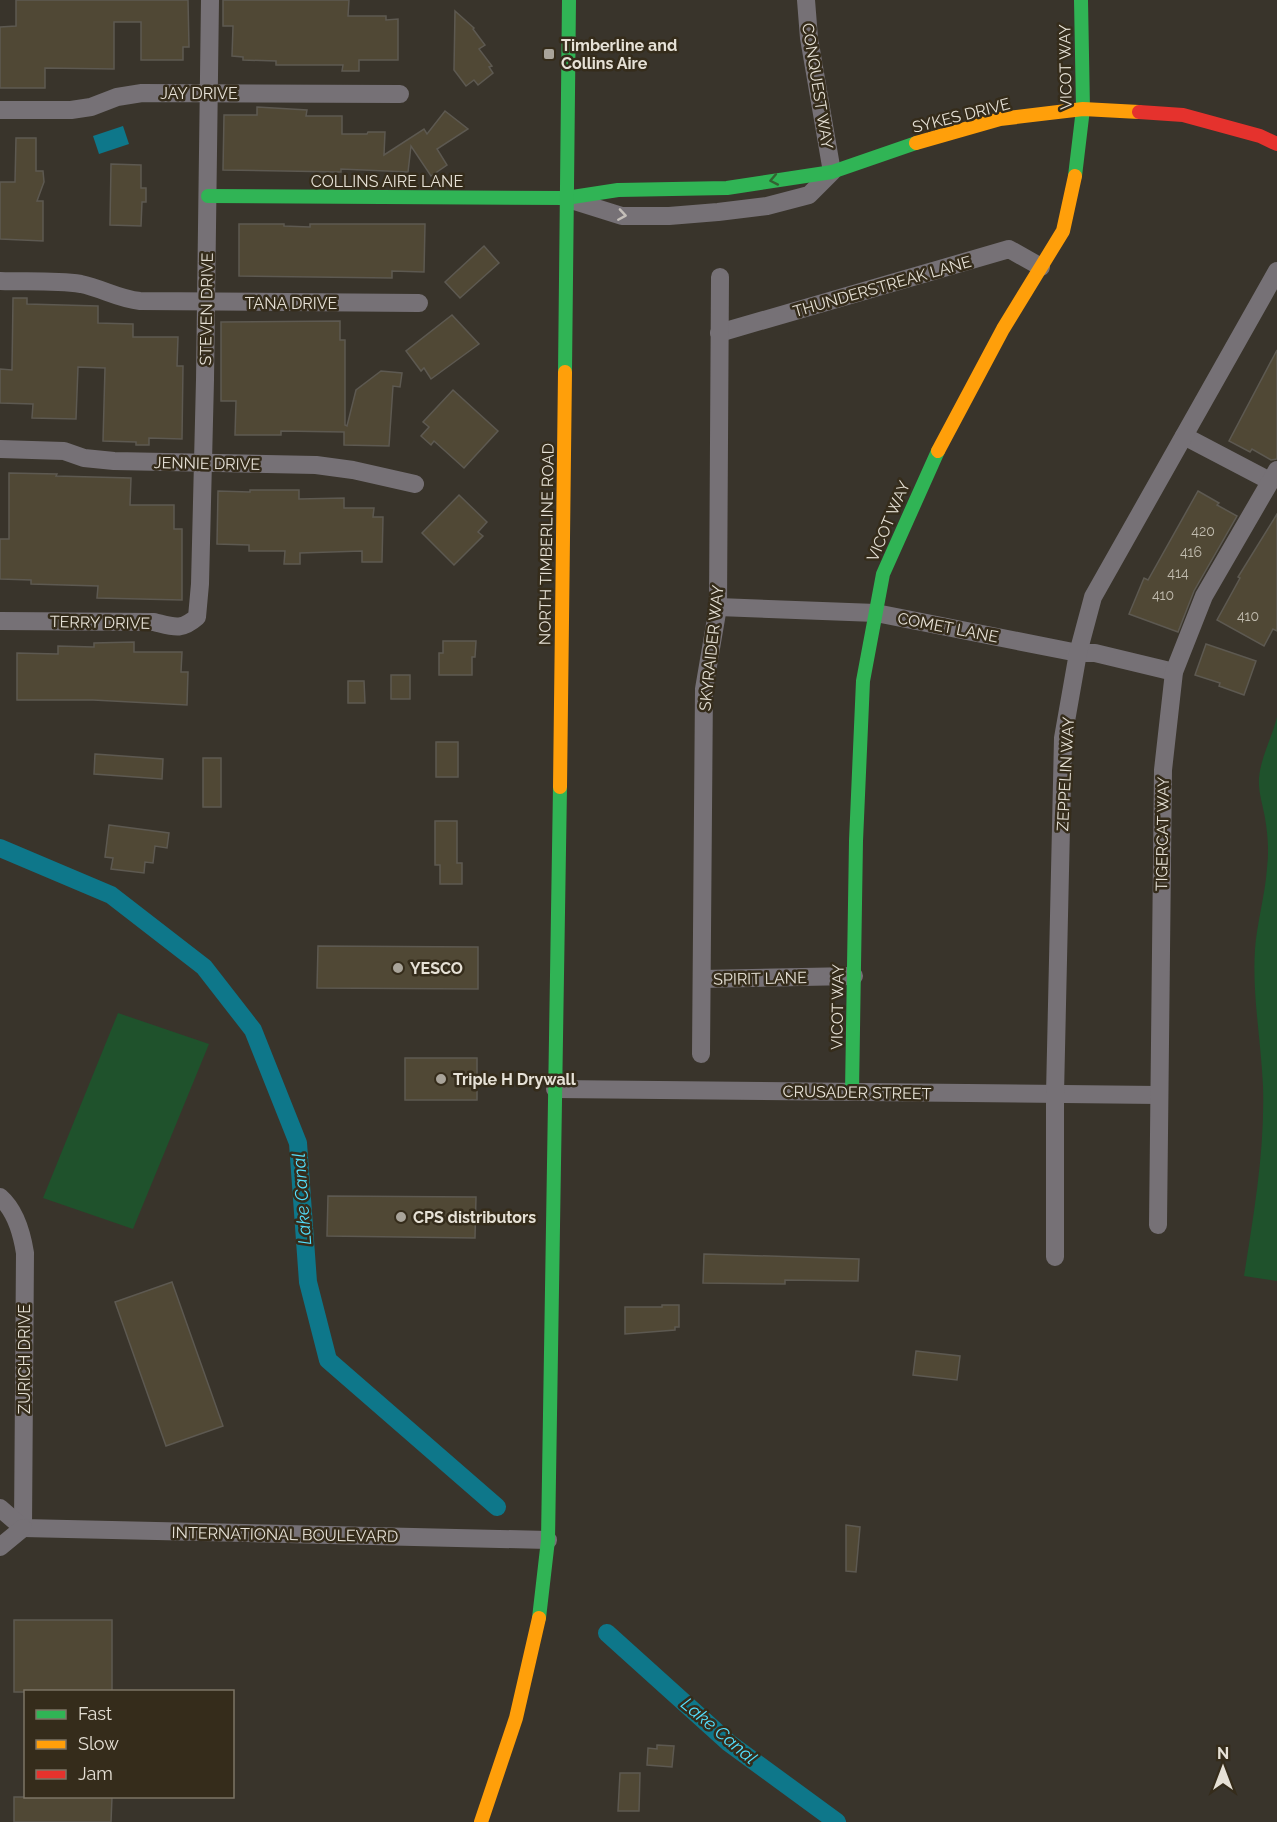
<svg xmlns="http://www.w3.org/2000/svg" width="1277" height="1822" viewBox="0 0 1277 1822" font-family="Raleway,sans-serif">
<rect width="100%" height="100%" fill="#39342b"/>
<!-- green -->
<g fill="#1f522c">
<path d="M 1277,717 L 1277,1281 L 1244,1276 C 1254,1212 1265,1150 1263,1086 C 1261,1040 1252,995 1255,949 C 1257,922 1265,896 1267,868 C 1269,852 1268,835 1265,818 C 1263,805 1258,792 1259,778 C 1261,756 1272,738 1277,717 Z"/>
<polygon points="118,1013 209,1044 133,1229 43,1198"/>
</g>
<!-- water -->
<polygon fill="#0e778a" points="123,126 129,144 99,154 93,136"/>
<g fill="none" stroke-linecap="round" stroke-linejoin="round">
<!-- canal -->
<g stroke="#0e778a" stroke-width="18">
<polyline points="0,848 111,895 204,967 253,1030 298,1143 308,1282 328,1360 497,1507"/>
<polyline points="607,1633 729,1743 837,1822"/>
</g>
</g>
<!-- building -->
<g fill="#504835" stroke="#5d5951" stroke-width="1.5">
<polygon points="16,0 188,0 189,47 183,47 183,60 141,60 141,22 114,22 114,69 45,68 45,88 0,88 0,27 16,26"/>
<polygon points="223,0 349,0 348,16 386,16 386,20 398,19 398,60 359,60 359,71 342,71 343,65 276,65 276,61 243,60 243,57 232,56 233,26 223,26"/>
<polygon points="455,11 474,28 473,29 485,45 479,49 492,66 489,67 493,73 478,85 474,80 466,86 454,70"/>
<polygon points="257,107 307,110 306,116 342,116 342,134 367,134 368,132 385,132 384,155 424,129 427,134 445,111 468,129 437,149 447,165 431,176 411,146 408,172 341,169 341,172 223,170 224,115 257,115"/>
<polygon points="16,138 36,138 36,171 43,171 44,182 37,201 43,201 43,241 0,239 0,182 15,182"/>
<polygon points="111,164 141,165 141,188 146,188 146,202 142,202 141,226 110,225"/>
<polygon points="239,224 284,224 284,226 310,227 310,224 425,224 424,272 392,271 392,278 239,276"/>
<polygon points="484,246 499,263 460,298 445,282"/>
<polygon points="13,298 27,298 27,304 98,306 98,323 133,324 133,337 178,337 177,366 183,366 182,439 149,438 149,445 136,445 136,442 103,441 105,368 78,367 76,419 32,418 33,404 0,403 0,369 12,370"/>
<polygon points="452,315 479,344 431,379 424,368 421,371 406,351"/>
<polygon points="340,321 340,340 345,340 345,425 347,426 356,390 381,371 402,373 400,387 393,386 389,446 344,445 344,432 281,431 281,435 235,435 236,401 221,401 221,322"/>
<polygon points="1277,350 1277,459 1271,460 1252,449 1250,452 1229,441"/>
<polygon points="453,390 498,431 464,468 434,441 431,445 421,436 429,427 423,422"/>
<polygon points="9,473 57,474 56,476 131,478 130,505 174,505 174,529 182,529 182,600 97,598 98,586 31,584 31,580 0,579 0,539 9,539"/>
<polygon points="250,490 299,490 299,499 344,498 344,508 374,508 373,517 383,517 382,562 362,562 362,551 300,553 300,564 284,564 285,551 249,551 249,545 217,544 218,491 250,492"/>
<polygon points="1198,491 1219,503 1217,505 1237,516 1194,591 1178,632 1129,614 1144,578 1148,580"/>
<polygon points="459,495 487,522 478,532 483,536 454,565 422,533"/>
<polygon points="1277,514 1277,631 1273,629 1264,646 1217,620 1240,578 1238,577"/>
<polygon points="443,641 476,641 475,657 472,657 472,675 439,675 439,653 443,653"/>
<polygon points="134,642 134,652 182,652 181,672 188,672 187,705 93,700 17,700 17,653 58,654 58,646 94,647 94,643"/>
<polygon points="1206,644 1256,661 1244,695 1219,686 1220,683 1195,675"/>
<rect x="391" y="675" width="19" height="24"/>
<polygon points="348,681 364,681 365,703 348,703"/>
<rect x="436" y="742" width="22" height="35"/>
<polygon points="95,754 163,759 162,779 94,774"/>
<rect x="203" y="758" width="18" height="49"/>
<polygon points="435,821 457,821 457,863 462,863 462,884 440,884 440,865 435,865"/>
<polygon points="109,825 169,833 167,848 155,846 153,863 145,862 144,873 111,869 113,858 105,857"/>
<polygon points="318,946 478,947 478,989 317,988"/>
<rect x="405" y="1058" width="72" height="42"/>
<polygon points="328,1196 476,1197 475,1238 327,1236"/>
<polygon points="704,1254 859,1259 858,1281 785,1280 785,1284 703,1283"/>
<polygon points="172,1282 223,1426 166,1446 115,1302"/>
<polygon points="662,1305 679,1305 679,1327 675,1327 675,1330 625,1334 625,1307 662,1307"/>
<polygon points="916,1351 960,1356 957,1380 913,1375"/>
<polygon points="846,1525 860,1527 856,1572 846,1571"/>
<rect x="14" y="1620" width="98" height="72"/>
<polygon points="657,1745 674,1746 672,1767 647,1765 648,1748 657,1749"/>
<polygon points="620,1773 640,1773 639,1811 618,1811"/>
<polygon points="14,1797 112,1797 111,1822 14,1822"/>
</g>
<g fill="none" stroke-linecap="round" stroke-linejoin="round">
<!-- street -->
<g stroke="#767176" stroke-width="18">
<polyline points="0,110 71,110 91,107 117,97 142,93 400,94"/>
<polyline points="571,200 622,216 669,216 718,212 767,206 809,195 832,172 809,38 806,0"/>
<path d="M 0,281 C 27,282 54,280 81,284 C 101,288 119,299 140,301 L 419,303"/>
<polyline points="719,333 1009,249 1041,267"/>
<polyline points="1184,436 1270,481"/>
<polyline points="0,449 64,451 84,458 114,461 316,465 353,470 415,484"/>
<polyline points="718,607 876,613 1078,653 1095,653 1174,672"/>
<path d="M 0,621 L 154,622 C 174,627 181,631 197,617 L 200,584 L 205,380 L 210,0"/>
<polyline points="702,979 854,976"/>
<polyline points="701,1054 704,689 718,607 720,277"/>
<polyline points="555,1089 1159,1095"/>
<path d="M 0,1197 C 15,1210 22,1234 25,1253 L 23,1528"/>
<polyline points="1158,1225 1163,770 1174,672 1204,596 1277,470"/>
<polyline points="1055,1257 1055,1094 1063,738 1078,653 1093,597 1277,271"/>
<polyline points="0,1508 23,1528 548,1540"/>
<polyline points="0,1547 23,1528"/>
</g>
<!-- fast -->
<g stroke="#30b455" stroke-width="14">
<polyline points="1075,176 1083,109 1081,0"/>
<polyline points="208,196 566,198 618,190 727,188 832,172 916,143"/>
<polyline points="565,372 569,0"/>
<polyline points="852,1092 856,841 863,681 883,574 938,451"/>
<polyline points="539,1618 548,1540 560,787"/>
</g>
<!-- slow -->
<g stroke="#ff9f0a" stroke-width="14">
<polyline points="916,143 1000,119 1083,109 1139,112"/>
<polyline points="938,451 1003,329 1063,231 1075,176"/>
<polyline points="560,787 565,372"/>
<polyline points="481,1822 516,1718 539,1618"/>
</g>
<!-- jam -->
<polyline stroke="#e5322d" stroke-width="14" points="1139,112 1183,115 1260,136 1277,144"/>
</g>
<!-- one-way arrows -->
<defs><path id="oneway-chevron" d="M-2-3.5L2.5 0L-2 3.5" fill="none" stroke-width="1.6" stroke-linecap="round" stroke-linejoin="round" transform="scale(1.5)"/></defs>
<use stroke="#336232" href="#oneway-chevron" transform="translate(774 180) rotate(169)"/>
<use stroke="#c4bfb9" href="#oneway-chevron" transform="translate(622 215) rotate(9)"/>
<!-- markers -->
<g fill="#a9a49a" stroke="#352c1b" stroke-width="2">
<rect x="543" y="48" width="12" height="12" rx="3"/>
<circle cx="398" cy="968" r="6"/>
<circle cx="441" cy="1079" r="6"/>
<circle cx="401" cy="1217" r="6"/>
</g>
<g text-anchor="middle" stroke-width="5" stroke-linejoin="round" paint-order="stroke">
<!-- number labels -->
<g font-size="14" fill="#c0bbae">
<text x="1203" y="536">420</text>
<text x="1191" y="557">416</text>
<text x="1178" y="578">414</text>
<text x="1163" y="600">410</text>
<text x="1248" y="621">410</text>
</g>
<!-- poi labels -->
<g font-size="16" font-weight="bold" fill="#e6e1d6" stroke="#352c1b" text-anchor="start">
<text x="561" y="51">Timberline and<tspan x="561" dy="18">Collins Aire</tspan></text>
<text x="410" y="974">YESCO</text>
<text x="453" y="1085">Triple H Drywall</text>
<text x="413" y="1223">CPS distributors</text>
</g>
<!-- street labels -->
<g font-size="16" fill="#e6e1d6" stroke="#352c1b">
<text transform="translate(1065 67) rotate(-91)" y="6">VICOT WAY</text>
<text transform="translate(818 86) rotate(81)" y="6">CONQUEST WAY</text>
<text x="199" y="99">JAY DRIVE</text>
<text transform="translate(961 115) rotate(-14)" y="6">SYKES DRIVE</text>
<text x="387" y="187">COLLINS AIRE LANE</text>
<text transform="translate(882 286) rotate(-16)" y="6">THUNDERSTREAK LANE</text>
<text x="291" y="309">TANA DRIVE</text>
<text transform="translate(206 309) rotate(-89)" y="6">STEVEN DRIVE</text>
<text transform="translate(207 463) rotate(1)" y="6">JENNIE DRIVE</text>
<text transform="translate(888 521) rotate(-67)" y="6">VICOT WAY</text>
<text transform="translate(546 544) rotate(-89)" y="6">NORTH TIMBERLINE ROAD</text>
<text transform="translate(100 622) rotate(1)" y="6">TERRY DRIVE</text>
<text transform="translate(948 627) rotate(11)" y="6">COMET LANE</text>
<text transform="translate(711 648) rotate(-84)" y="6">SKYRAIDER WAY</text>
<text transform="translate(1065 774) rotate(-87)" y="6">ZEPPELIN WAY</text>
<text transform="translate(1162 834) rotate(-89)" y="6">TIGERCAT WAY</text>
<text transform="translate(760 978) rotate(-1)" y="6">SPIRIT LANE</text>
<text transform="translate(837 1007) rotate(-89)" y="6">VICOT WAY</text>
<text transform="translate(857 1092) rotate(1)" y="6">CRUSADER STREET</text>
<text transform="translate(24 1359) rotate(-90)" y="6">ZURICH DRIVE</text>
<text transform="translate(285 1534) rotate(1)" y="6">INTERNATIONAL BOULEVARD</text>
</g>
<!-- water labels -->
<g font-size="18" font-style="italic" fill="#54dffd" stroke="#352c1b">
<text transform="translate(302 1199) rotate(-94)" y="6">Lake Canal</text>
<text transform="translate(719 1731) rotate(40)" y="6">Lake Canal</text>
</g>
</g>
<!-- legend -->
<rect x="24" y="1690" width="210" height="108" fill="#352c1b" stroke="#7c7466" stroke-width="1.5"/>
<rect x="36" y="1710" width="30" height="9" fill="#30b455" stroke="#7c7466" stroke-width="1.5"/>
<text x="78" y="1720" font-size="18" fill="#e6e1d6">Fast</text>
<rect x="36" y="1740" width="30" height="9" fill="#ff9f0a" stroke="#7c7466" stroke-width="1.5"/>
<text x="78" y="1750" font-size="18" fill="#e6e1d6">Slow</text>
<rect x="36" y="1770" width="30" height="9" fill="#e5322d" stroke="#7c7466" stroke-width="1.5"/>
<text x="78" y="1780" font-size="18" fill="#e6e1d6">Jam</text>
<!-- north arrow -->
<g transform="translate(1223 1768)" stroke="#352c1b" stroke-width="4.5" paint-order="stroke">
<path d="M0-4.5L10 22L0 15L-10 22Z" fill="#e6e1d6"/>
<text y="-9" font-size="16" font-weight="bold" text-anchor="middle" fill="#e6e1d6">N</text>
</g>
</svg>
